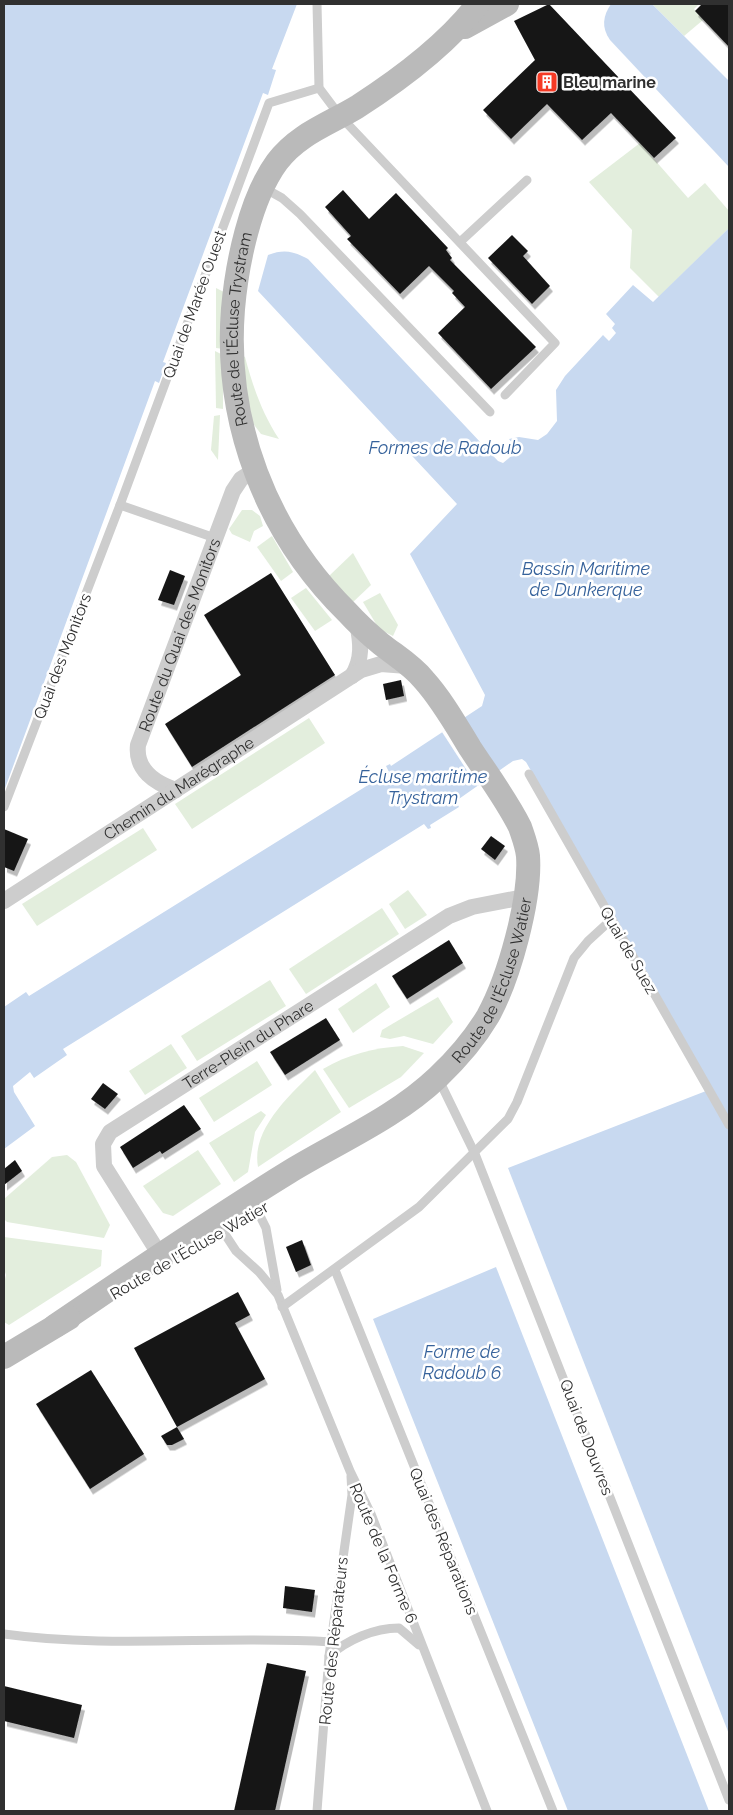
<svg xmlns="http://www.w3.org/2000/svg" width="733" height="1815" viewBox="0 0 733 1815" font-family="Raleway,sans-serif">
<defs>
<filter id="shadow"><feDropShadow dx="3" dy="5.5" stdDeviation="0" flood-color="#0004"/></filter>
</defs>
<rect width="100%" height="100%" fill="#fff"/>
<!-- green -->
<g fill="#e3eedd">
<polygon points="652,4 699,4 694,9 703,20 684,36"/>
<polygon points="640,143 688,198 705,183 729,211 729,228 659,297 630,268 632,230 589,182"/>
<polygon points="216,288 224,292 224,349 216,348"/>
<polygon points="215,351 223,355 223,409 216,408"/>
<path d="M 241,355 L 245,357 C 253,387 262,413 279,439 L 261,434 L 252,422 Z"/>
<polygon points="220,415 218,460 211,450 214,416"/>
<polygon points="242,510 252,510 260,516 263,526 254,531 250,542 232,534 229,529"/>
<polygon points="272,536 293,572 281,581 257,547"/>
<polygon points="353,553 371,585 352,603 329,576"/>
<polygon points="306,588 332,620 315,631 291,598"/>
<polygon points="380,593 398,625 393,636 379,629 363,602"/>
<polygon points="309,718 325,743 192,829 175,804"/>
<polygon points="143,828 157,850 37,926 22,904"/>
<polygon points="408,890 427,915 405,929 389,904"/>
<polygon points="382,908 399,934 306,994 289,969"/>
<polygon points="270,980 286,1006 197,1061 181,1036"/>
<polygon points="376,983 390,1007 353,1033 338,1009"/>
<polygon points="438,997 453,1022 433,1044 404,1036 390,1039 380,1037 382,1030"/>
<polygon points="171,1044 187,1068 145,1095 129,1071"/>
<path d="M 403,1046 L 424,1053 L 401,1077 L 349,1108 L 323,1069 C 349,1054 373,1048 403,1046 Z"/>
<polygon points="257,1061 272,1085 214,1122 199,1098"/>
<path d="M 315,1070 L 341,1112 L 258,1167 C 251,1129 291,1094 315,1070 Z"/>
<polygon points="261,1111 266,1115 255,1132 248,1172 234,1182 209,1143"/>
<polygon points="198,1150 221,1184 173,1216 163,1213 143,1186"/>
<polygon points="67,1155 76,1162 110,1225 104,1238 7,1222 4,1219 4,1199 52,1157"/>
<polygon points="4,1237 102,1250 101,1266 9,1325 4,1322 4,1283 6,1275 4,1269"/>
</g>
<!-- water -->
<g fill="#c8d9f0">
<polygon points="4,4 297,4 272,69 276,70 268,95 263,93 163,362 166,363 159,383 155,381 4,791"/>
<path d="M 611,4 L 652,4 L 729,81 L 729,167 L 610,40 C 601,27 603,16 611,4 Z"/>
<path d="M 729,228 L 729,1118 L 526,762 L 522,759 L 513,761 L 456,801 L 459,807 L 430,825 L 431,828 L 428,829 L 424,824 L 63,1049 L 67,1055 L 34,1078 L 30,1072 L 13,1086 L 14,1092 L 35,1126 L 4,1149 L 4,1007 L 26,992 L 29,996 L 389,772 L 386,766 L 390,764 L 391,766 L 482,706 L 485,695 L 410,554 L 457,504 L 258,291 L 268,255 C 284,249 293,251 308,259 L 498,461 L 503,463 L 515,453 L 516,448 L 509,439 L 519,437 L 538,440 L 547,434 L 557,421 L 556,390 L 565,376 L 603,335 L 609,341 L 616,333 L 612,328 L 615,324 L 606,314 L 633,285 L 653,302 Z"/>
<polygon points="706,1091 729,1131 729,1734 508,1168"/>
<polygon points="496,1267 709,1811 568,1811 373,1319"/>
</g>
<!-- pier -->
<polygon fill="#fff" points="460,721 495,774 477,786 442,732"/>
<!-- building -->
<g fill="#171717" filter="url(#shadow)">
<polygon points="549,4 676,138 654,158 611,113 582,140 547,104 511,139 483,110 535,60 514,21"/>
<polygon points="702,4 729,4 729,47 695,11"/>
<polygon points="343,190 369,219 396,193 448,248 446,250 452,258 450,260 536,347 491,389 438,333 465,307 452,293 454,291 429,266 400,294 347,239 351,236 325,207"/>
<polygon points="512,235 528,251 523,256 550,286 532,304 488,258"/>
<polygon points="170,570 185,576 174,605 158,600"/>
<polygon points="271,573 335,675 192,767 165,724 241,675 204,615"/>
<polygon points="401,680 404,696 386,700 383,684"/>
<polygon points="4,829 28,839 14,871 4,867"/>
<polygon points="491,836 505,846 495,860 481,849"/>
<polygon points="449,940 463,963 407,999 392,976"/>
<polygon points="326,1018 340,1040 285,1075 270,1052"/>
<polygon points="103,1083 118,1094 105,1109 91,1099"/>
<polygon points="184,1105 201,1129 162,1154 160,1151 133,1168 120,1147"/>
<polygon points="15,1160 22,1171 4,1185 4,1169"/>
<polygon points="302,1240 311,1265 296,1272 286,1247"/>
<polygon points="238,1292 250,1315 235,1323 265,1379 177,1427 134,1348"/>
<polygon points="91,1370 144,1454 90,1489 36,1404"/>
<polygon points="177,1427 184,1439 172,1445 167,1445 161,1436"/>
<polygon points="285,1586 315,1590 312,1612 283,1608"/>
<polygon points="267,1663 306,1671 275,1811 234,1811"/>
<polygon points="4,1686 82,1705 74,1738 4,1721"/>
</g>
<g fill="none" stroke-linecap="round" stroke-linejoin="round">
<!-- lane -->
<g stroke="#cdcdcd" stroke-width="9">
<polyline points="317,4 319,88 340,116 555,343 505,395"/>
<polyline points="264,188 282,198 300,214 490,412"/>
<polyline points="460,242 527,180"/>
<polyline points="120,505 215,538"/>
<polyline points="529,774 729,1125"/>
<polyline points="4,807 120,505 269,103 319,88"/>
<polyline points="439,1080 475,1154 729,1800"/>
<polyline points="251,1198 266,1228 277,1290"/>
<polyline points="215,1219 236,1251 259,1272 278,1295 350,1471 371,1514 487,1811"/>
<polyline points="335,1270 553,1811"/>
<polyline points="282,1307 419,1207 508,1119 517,1102 574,958 588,941 612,919"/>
<path d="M 4,1634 C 112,1649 222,1635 331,1642"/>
<path d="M 329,1656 C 347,1640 374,1628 399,1628 L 419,1645"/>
<polyline points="317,1811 329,1656 352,1495 351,1476"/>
</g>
<!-- street -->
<g stroke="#cdcdcd" stroke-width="16">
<path d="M 352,676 C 363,659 361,642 357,623"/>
<path id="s1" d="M 176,790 C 155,783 135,770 138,745 L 233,491 L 241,479 L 255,470"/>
<path id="s2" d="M 4,901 L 361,670 L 381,664 L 407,666"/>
<path id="s3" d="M 165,1263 L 104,1166 L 103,1144 L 110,1132 L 449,916 L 472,907 L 524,897"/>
</g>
<!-- secondary -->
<g stroke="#bababa" stroke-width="24">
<polyline points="465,27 507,4"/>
<path id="s4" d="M 55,1326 C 132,1274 209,1221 289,1172 C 338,1142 395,1118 438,1077 C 457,1059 475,1038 488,1016 C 509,978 531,899 528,856 C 527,846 523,836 520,827 C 506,799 487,774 470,748 C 456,725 442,700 424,680 C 412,665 396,656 381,644 C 369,634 357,623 347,612 C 266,532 224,422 233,309 C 237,263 250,199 277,162 C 298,134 329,124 357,107 C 399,80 448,43 478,4"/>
<polyline points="4,1357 69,1318"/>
</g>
</g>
<!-- icons -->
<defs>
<g id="building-square" transform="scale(1.125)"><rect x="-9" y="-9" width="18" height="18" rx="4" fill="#f53a25" stroke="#fff"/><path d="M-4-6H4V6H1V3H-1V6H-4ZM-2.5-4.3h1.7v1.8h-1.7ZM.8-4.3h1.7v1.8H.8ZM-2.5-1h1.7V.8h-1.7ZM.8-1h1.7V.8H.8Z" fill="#fff"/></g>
</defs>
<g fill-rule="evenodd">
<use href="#building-square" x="547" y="82"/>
</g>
<g text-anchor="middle" stroke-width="5" stroke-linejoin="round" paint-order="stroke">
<!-- poi labels -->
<g font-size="16" font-weight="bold" fill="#303030" stroke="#fff" text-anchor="start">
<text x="563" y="88">Bleu marine</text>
</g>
<!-- street labels -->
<g font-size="16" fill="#303030" stroke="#fff">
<text transform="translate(194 304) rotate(-70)" y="6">Quai de Marée Ouest</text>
<text dy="6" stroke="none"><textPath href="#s4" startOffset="1326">Route de l'Écluse Trystram</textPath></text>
<text dy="6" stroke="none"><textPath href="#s1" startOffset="182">Route du Quai des Monitors</textPath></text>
<text transform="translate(62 656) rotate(-69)" y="6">Quai des Monitors</text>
<text dy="6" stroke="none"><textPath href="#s2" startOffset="208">Chemin du Marégraphe</textPath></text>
<text transform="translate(629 950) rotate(60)" y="6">Quai de Suez</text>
<text dy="6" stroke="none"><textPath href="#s4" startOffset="571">Route de l'Écluse Watier</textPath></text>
<text dy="6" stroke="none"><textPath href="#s3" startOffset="314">Terre-Plein du Phare</textPath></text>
<text transform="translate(189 1250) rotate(-30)" y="6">Route de l'Écluse Watier</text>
<text transform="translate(587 1437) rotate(69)" y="6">Quai de Douvres</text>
<text transform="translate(444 1541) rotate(68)" y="6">Quai des Réparations</text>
<text transform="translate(384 1553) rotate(67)" y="6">Route de la Forme 6</text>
<text transform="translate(333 1641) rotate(-84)" y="6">Route des Réparateurs</text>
</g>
<!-- water labels -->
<g font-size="18" font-style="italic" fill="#36629b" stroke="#fff">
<text x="445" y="454">Formes de Radoub</text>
<text x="586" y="575">Bassin Maritime<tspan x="586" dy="21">de Dunkerque</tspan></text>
<text x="423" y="783">Écluse maritime<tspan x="423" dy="21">Trystram</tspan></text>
<text x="462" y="1358">Forme de<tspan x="462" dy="21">Radoub 6</tspan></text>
</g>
</g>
<!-- border -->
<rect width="733" height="1815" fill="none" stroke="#303030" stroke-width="10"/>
</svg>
